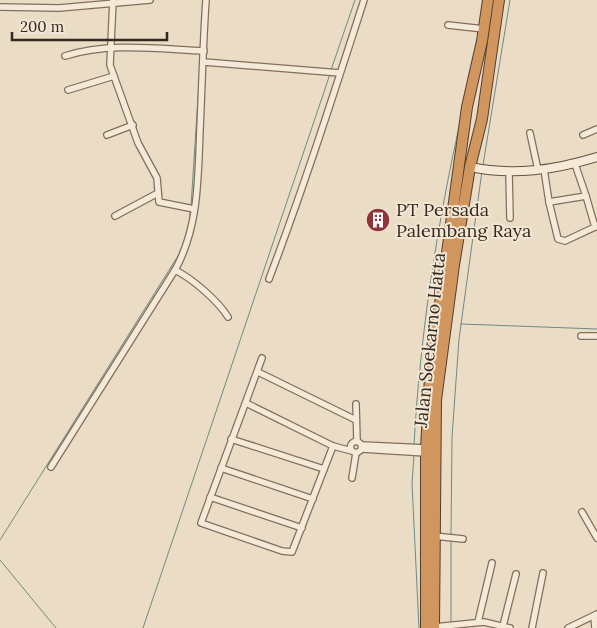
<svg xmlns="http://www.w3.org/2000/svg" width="597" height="628" viewBox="0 0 597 628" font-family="Lora,serif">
<rect width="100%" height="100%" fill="#eadcc5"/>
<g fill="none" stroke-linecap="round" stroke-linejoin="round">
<!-- stream -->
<g stroke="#6e8b82" stroke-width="1">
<polyline points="331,70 355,0"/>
<polyline points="483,165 510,0"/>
<polyline points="191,206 199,83"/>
<polyline points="190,221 190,210"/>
<polyline points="461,324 597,329"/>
<path d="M 414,445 C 420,335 437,225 461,118"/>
<polyline points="414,454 412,484 419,628"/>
<polyline points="451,535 452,437 459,339 482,171"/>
<polyline points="0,540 181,251 189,225"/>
<polyline points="0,560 56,628"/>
<polyline points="451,623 451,539"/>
<polyline points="143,628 330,74"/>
</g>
<!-- street casing -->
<g stroke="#836e5d" stroke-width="8">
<g id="street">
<polyline points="113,0 110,65 138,143 157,178 159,202 194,209"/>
<polyline points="0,7 59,8 150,0"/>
<polyline points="448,25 484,29"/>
<path d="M 65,56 C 110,42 158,49 204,51"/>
<polyline points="204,62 340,73"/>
<polyline points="68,90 114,76"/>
<polyline points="530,133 538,170"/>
<polyline points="107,135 133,125"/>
<polyline points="583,135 597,129"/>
<polyline points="544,169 549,202 558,239 565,241 597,226"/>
<polyline points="509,173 510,218"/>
<polyline points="586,196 595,227"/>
<polyline points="549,202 586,196 575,164"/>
<polyline points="115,216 158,193"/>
<path d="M 175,270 C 193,279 218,301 228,317"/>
<path d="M 269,279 C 304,187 334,93 364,0"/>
<polyline points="581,336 597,336"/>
<polyline points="262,358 201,523 282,551 292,552 333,446"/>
<polyline points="258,372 356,420"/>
<polyline points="246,403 333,446 352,451"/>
<polyline points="356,404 357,441"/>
<polyline points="231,439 324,469"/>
<circle cx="356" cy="447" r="5.5"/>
<polyline points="362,445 426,448"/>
<polyline points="362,449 426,453"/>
<path d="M 51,467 L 175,270 C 199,227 198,177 200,129 C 202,86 203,43 206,0"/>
<polyline points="221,468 313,499"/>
<polyline points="352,478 356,453"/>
<polyline points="210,497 302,528"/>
<polyline points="582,512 597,538"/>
<polyline points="434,536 463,539"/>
<polyline points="594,616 595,628"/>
<polyline points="478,622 492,563"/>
<polyline points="503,626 516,574"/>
<polyline points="434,627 484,622 510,628"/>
<polyline points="532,628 543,573"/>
<polyline points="568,628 597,614"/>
</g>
</g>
<!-- secondary casing -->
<g stroke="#655040" stroke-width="10">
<path id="secondary" d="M 470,167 C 514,176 554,170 597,157"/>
</g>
<!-- highway casing -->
<g stroke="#523e31" stroke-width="12">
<g id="highway">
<polyline points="426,628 426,448 430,377 467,107 482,41 488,0"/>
<polyline points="434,628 436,400 454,265 470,167 482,119 499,0"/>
</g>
</g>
<!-- street -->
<use href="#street" stroke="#f5ead8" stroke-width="5.5"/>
<!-- secondary -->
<use href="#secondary" stroke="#f5ead8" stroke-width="8"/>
<!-- highway -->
<use href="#highway" stroke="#d1965e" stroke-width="10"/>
</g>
<!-- icons -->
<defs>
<g id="building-disc" transform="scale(1.25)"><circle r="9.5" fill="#8d333a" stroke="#f2e7d4"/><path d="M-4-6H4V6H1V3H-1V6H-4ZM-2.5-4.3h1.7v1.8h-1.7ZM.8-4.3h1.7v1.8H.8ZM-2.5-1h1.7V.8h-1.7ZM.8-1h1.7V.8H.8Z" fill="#fff"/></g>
</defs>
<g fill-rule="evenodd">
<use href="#building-disc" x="378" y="220"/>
</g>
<g text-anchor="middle" stroke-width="4" stroke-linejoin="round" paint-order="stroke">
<!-- poi labels -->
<g font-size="18" fill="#35281f" stroke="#f2e7d4" text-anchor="start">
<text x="396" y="216">PT Persada<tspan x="396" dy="21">Palembang Raya</tspan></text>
</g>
<!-- street labels -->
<g font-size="18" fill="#35281f" stroke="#f2e7d4">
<text transform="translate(430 340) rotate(-84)" y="6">Jalan Soekarno Hatta</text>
</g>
</g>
<!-- scale -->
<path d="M12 32v8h155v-8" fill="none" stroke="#35281f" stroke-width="2.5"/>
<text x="20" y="32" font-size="15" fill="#35281f" stroke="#f2e7d4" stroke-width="4" paint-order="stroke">200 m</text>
</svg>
